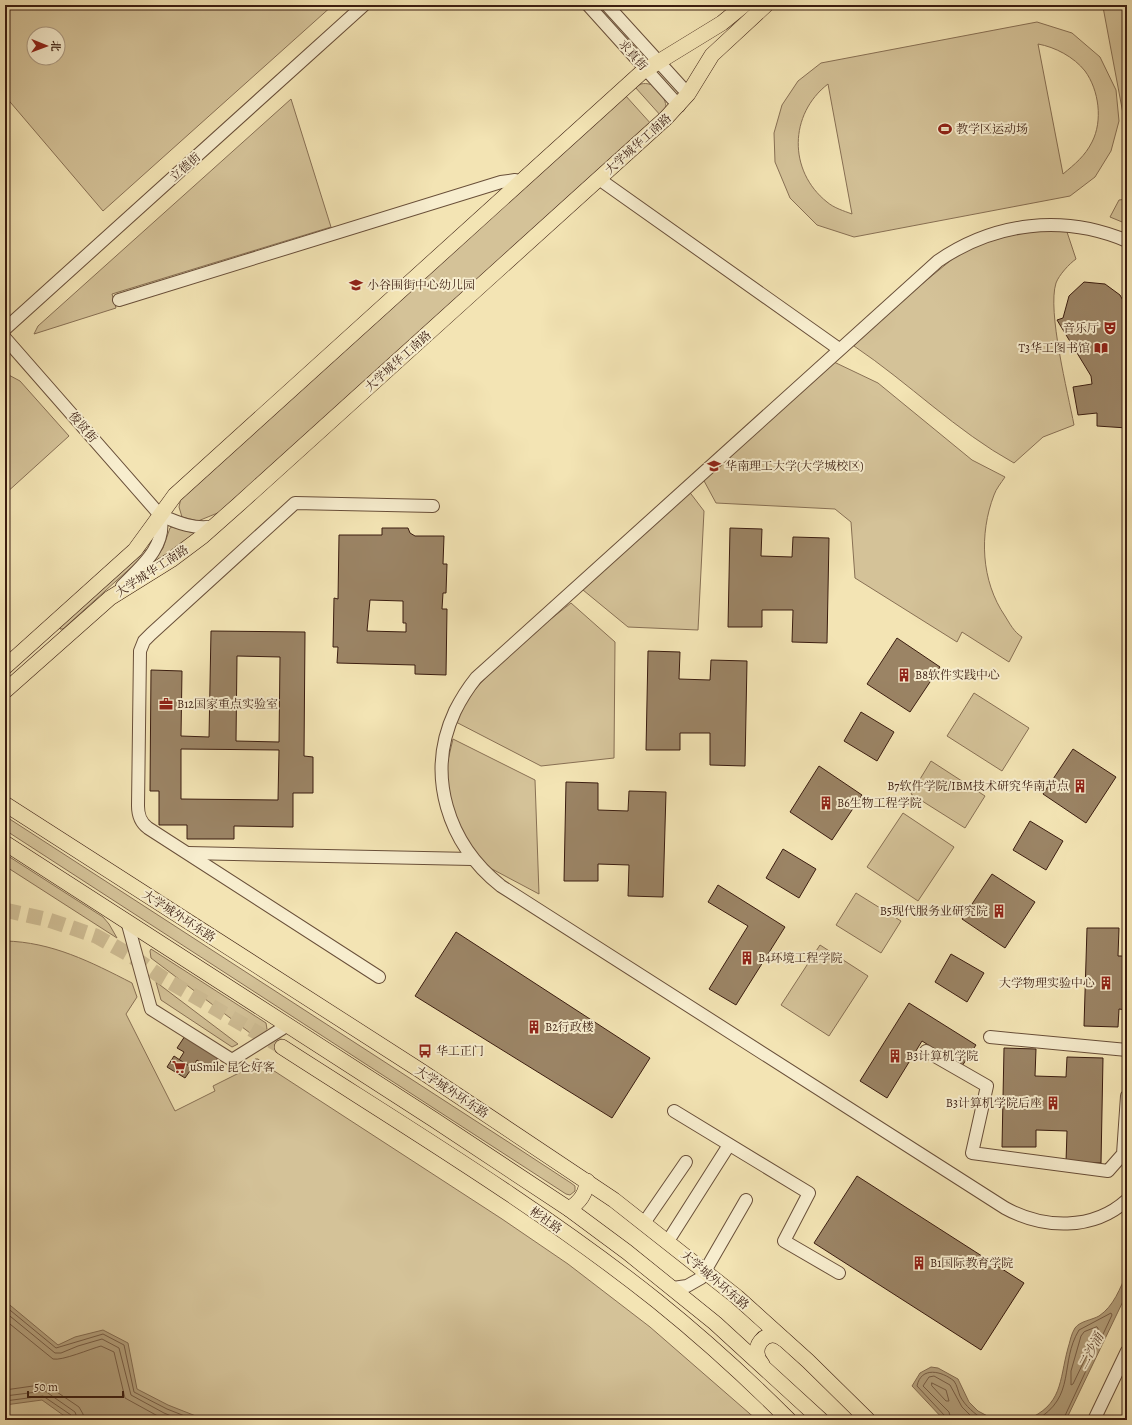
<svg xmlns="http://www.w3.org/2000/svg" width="1132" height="1425" viewBox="0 0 1132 1425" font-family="Alegreya,'Noto Serif SC',serif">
<rect width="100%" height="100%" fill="#f3e4b4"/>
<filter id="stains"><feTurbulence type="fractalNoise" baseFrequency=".005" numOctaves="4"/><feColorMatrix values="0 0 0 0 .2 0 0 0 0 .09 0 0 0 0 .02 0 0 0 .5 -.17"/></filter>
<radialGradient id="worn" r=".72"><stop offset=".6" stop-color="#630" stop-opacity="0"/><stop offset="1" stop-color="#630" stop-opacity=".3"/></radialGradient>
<!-- green -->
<g fill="#d4c298" stroke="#887054" fill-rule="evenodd">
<path d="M 5,5 L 333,5 L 103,211 L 5,96 ZM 34,34 L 58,34 L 58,58 L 34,58 Z"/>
<polygon points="1114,5 1127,5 1127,135 1103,7"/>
<path d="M 1037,22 L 1072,33 L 1100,57 L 1116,90 L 1119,121 L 1111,151 L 1095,177 L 1070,196 L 854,237 L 817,225 L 790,198 L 775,162 L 774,133 L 782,105 L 798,81 L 821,63 ZM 1038,44 C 1055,47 1074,57 1085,71 C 1099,90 1103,121 1092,142 C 1085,156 1075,164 1063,174 ZM 828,84 L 852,214 C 844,211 834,208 827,202 C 788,171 789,114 828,84 Z"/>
<path d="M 641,84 C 654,81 664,93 666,106 L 661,116 L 635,87 Z"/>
<polygon points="625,95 652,125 220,512 198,521 182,517 179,507 181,498"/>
<polygon points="291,99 331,227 112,294 116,308 34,334 38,326"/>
<polygon points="1127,199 1127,224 1110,217 1119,200"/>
<path d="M 1020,228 L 1066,229 L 1076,259 C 1069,264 1059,275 1056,283 C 1047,311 1068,393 1074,425 L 1043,437 L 1014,463 C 956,431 909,383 854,346 L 889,311 L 967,247 Z"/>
<path d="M 834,362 L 878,383 L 972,460 L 1005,477 C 1001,483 996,489 994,495 C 979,534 981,581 1005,616 C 1010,624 1014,632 1022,637 L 1009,662 L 962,632 L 957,642 L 855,578 L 851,522 L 835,509 L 716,503 L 703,479 Z"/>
<polygon points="5,373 20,381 69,436 5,494"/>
<polygon points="688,490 704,511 698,630 628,627 583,590"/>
<polygon points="172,527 194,533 195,535 151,565 163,548 170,528"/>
<polygon points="145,550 148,550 147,553 63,629 60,629 60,626"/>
<polygon points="571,603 615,642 614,758 541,766 454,721 470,695 508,653"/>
<polygon points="974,693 1029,728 1002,771 947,736"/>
<polygon points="453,739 535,780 539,894 475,860 453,816 444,777"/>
<polygon points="931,761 985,796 965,828 911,794"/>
<polygon points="903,813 954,847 918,901 867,867"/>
<polygon points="5,816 516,1147 571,1183 575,1186 575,1191 570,1195 566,1194 5,830"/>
<polygon points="5,854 103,917 109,924 117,938 5,866"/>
<polygon points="856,893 901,921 881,953 836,925"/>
<path d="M 5,941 C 52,942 91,962 132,983 L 137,997 L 126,1014 L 175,1111 L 215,1091 L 213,1086 L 243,1071 L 255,1059 L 258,1059 L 265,1065 L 502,1219 L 568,1264 L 650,1327 L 757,1420 L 5,1420 Z"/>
<polygon points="820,945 868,976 829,1036 781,1005"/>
<polygon points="151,949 266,1023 267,1029 254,1036 151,958 150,951"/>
<polygon points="156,982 238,1044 232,1047 161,1000"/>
</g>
<!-- water -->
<g fill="#b4a07c" stroke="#846c51">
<path d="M 1127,1273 L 1127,1293 L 1066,1420 L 1026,1420 C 1063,1405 1059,1381 1068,1348 C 1070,1342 1071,1334 1075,1328 C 1080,1321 1092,1320 1099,1316 C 1114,1306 1120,1288 1127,1273 Z"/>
<polygon points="5,1301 58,1345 75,1337 103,1330 128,1343 137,1389 168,1405 206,1420 70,1420 42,1400 5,1405"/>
<polygon points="931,1367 938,1368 958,1379 969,1402 978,1411 995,1420 944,1420 912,1386 920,1373"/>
</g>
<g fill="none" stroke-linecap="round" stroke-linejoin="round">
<!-- shore -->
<g stroke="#785e46" stroke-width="1">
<polyline points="5,1306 56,1348 103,1334 124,1345 134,1392 167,1409 195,1420"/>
<polyline points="5,1312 55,1353 61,1353 78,1346 102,1339 119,1348 131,1395 164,1413 181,1420"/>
<path d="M 5,1320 L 53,1359 C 62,1361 90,1349 101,1346 L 114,1352 L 125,1398 L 165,1420"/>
<polygon points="1097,1327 1099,1330 1073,1384 1071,1385 1071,1371 1081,1336 1084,1332"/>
<polygon points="932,1383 946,1390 949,1401 946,1401 932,1386"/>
<polyline points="5,1390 40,1385 48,1386 79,1407 83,1414 84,1420"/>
<polyline points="5,1396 45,1391 75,1412 78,1420"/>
<polyline points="5,1401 43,1396 71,1415 73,1420"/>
<path d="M 946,1420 L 945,1416 L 917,1386 C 921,1366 942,1371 954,1381 C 957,1385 958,1391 960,1396 C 965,1406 975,1414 984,1420"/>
<polyline points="951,1420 949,1412 923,1386 929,1377 934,1376 950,1385 962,1407 975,1420"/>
<path d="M 1036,1420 C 1077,1397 1059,1363 1079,1330 L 1111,1313 L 1112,1315 L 1063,1420"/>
</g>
</g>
<!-- building -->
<g fill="#9b8465" stroke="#3b1d10" fill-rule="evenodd">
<polygon points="1084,282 1105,284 1120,295 1127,308 1127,428 1097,426 1097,413 1078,415 1073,387 1092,384 1091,376 1057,320 1063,318 1069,296"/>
<path d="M 382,528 L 408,528 L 410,533 L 415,536 L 444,536 L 443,564 L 447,564 L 446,593 L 443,593 L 442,609 L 447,609 L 446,675 L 415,674 L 415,665 L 337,663 L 338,647 L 333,647 L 334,598 L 338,599 L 339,535 L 382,535 ZM 370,600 L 403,601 L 403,623 L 406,623 L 406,632 L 367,631 Z"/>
<polygon points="730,528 762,529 761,556 792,557 793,537 829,538 827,643 792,642 793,610 762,610 762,627 728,627"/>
<path d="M 211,631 L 305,632 L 304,756 L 313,757 L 313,793 L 293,793 L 293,827 L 234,826 L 234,839 L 187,839 L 187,825 L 159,825 L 159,791 L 150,791 L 151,670 L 182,671 L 181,736 L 209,737 ZM 237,656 L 280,657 L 279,742 L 236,741 ZM 181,749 L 279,750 L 278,800 L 181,799 Z"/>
<polygon points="897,638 940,667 910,712 867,684"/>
<polygon points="648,651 680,652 679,679 710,680 711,660 747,661 745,766 710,765 710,733 680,733 680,750 646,750"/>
<polygon points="861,712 894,732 877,761 844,741"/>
<polygon points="1073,749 1116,777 1086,823 1043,794"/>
<polygon points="819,766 862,795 832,840 790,812"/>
<polygon points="566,782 598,783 598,810 628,811 629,791 666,792 663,897 628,896 629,865 598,864 598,881 564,881"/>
<polygon points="1030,821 1063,841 1046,870 1013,850"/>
<polygon points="783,849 816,869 799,898 766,878"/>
<polygon points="992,874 1035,902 1005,948 962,919"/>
<polygon points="718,885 785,927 736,1005 709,989 748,926 708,902"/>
<polygon points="1087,928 1119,928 1118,956 1127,956 1127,1010 1119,1009 1118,1027 1084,1026"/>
<polygon points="456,932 650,1058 612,1118 415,996"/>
<polygon points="951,954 984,973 967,1002 935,982"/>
<polygon points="909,1003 976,1045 962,1066 922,1041 887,1098 860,1081"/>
<polygon points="185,1036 218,1057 211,1070 197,1060 192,1068 179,1060 184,1052 177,1048"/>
<polygon points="1004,1048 1036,1049 1035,1076 1066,1077 1067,1057 1103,1058 1101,1163 1066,1162 1067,1131 1036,1130 1036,1147 1002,1147"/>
<polygon points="174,1056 192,1068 185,1078 167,1067"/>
<polygon points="857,1176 1024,1283 981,1350 814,1243"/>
</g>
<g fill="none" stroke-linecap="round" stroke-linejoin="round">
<!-- major-tunnel -->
<polyline stroke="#cebc93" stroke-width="15" stroke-dasharray="15 8" stroke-linecap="butt" points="5,910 49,920 96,936 130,955 163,978 282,1047"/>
<!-- minor casing -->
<g stroke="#694f39" stroke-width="14">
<g id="minor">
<polyline points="588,5 679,106"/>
<polyline points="607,5 688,94"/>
<polyline points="599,179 839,349"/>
<path d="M 1127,241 C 1063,214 995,222 938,261 L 476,678 C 468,688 461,699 455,711 C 425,775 448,844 501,886 L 1005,1208 C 1043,1229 1093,1231 1127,1200"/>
<polyline points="119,300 501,182 515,180 521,182"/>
<polyline points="5,329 364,5"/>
<path d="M 5,338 L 160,515 C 178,523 195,530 215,526"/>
<path d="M 122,586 C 141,567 168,545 160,515"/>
<polyline points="188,853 472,859"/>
<polyline points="127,921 151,1009 232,1060 288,1025"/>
<path d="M 379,977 L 148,828 C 140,822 138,815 138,806 L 140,651 L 144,641 L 151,634 L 295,503 L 433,506"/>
<polyline points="990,1037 1127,1050"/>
<polyline points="926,1051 987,1086 972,1153 1108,1171 1123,1154 1127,1096"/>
<polyline points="674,1111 809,1193 784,1241 839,1273"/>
<polyline points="644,1223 686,1162"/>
<polyline points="668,1241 729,1145"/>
<polyline points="673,1288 687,1286 701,1278 746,1200"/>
<polyline points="1094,1420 1127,1351"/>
</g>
</g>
<!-- major casing -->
<g stroke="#3b1d10" stroke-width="16">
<g id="major">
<polyline points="5,667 135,550 175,495 642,72 722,23 744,5"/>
<polyline points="5,691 110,598 171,560 203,536 238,505 666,118 688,94 712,55 766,5"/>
<polyline points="5,804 421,1071 614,1200 737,1297 808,1361 868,1420"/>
<polyline points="5,843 433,1119 569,1209 627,1252 715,1323 821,1420"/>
<path d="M 282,1047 C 409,1129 539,1207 657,1301 C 703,1338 747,1378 789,1420"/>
<path d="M 569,1209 C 580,1202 586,1194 587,1181"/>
<path d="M 762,1364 C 748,1349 766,1326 783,1339"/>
</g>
</g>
<!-- minor -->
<use href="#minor" stroke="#f7edce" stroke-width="12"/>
<!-- major -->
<use href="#major" stroke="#f3e4b4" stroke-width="15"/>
</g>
<!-- icons -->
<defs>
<g id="stadium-bare" transform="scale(1.08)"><path d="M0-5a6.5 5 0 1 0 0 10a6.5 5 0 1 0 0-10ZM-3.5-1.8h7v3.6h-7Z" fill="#8f2418" stroke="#f7edce" stroke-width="2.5" paint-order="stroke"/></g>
<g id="school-bare" transform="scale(1.08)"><path d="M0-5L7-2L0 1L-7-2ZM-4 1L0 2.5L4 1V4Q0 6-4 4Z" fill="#8f2418" stroke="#f7edce" stroke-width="2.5" paint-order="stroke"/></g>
<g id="theatre-bare" transform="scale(1.08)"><path d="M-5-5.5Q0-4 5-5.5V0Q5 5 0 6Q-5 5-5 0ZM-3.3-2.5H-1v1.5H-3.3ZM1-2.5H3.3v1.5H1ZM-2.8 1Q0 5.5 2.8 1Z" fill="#8f2418" stroke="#f7edce" stroke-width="2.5" paint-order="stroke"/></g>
<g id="library-bare" transform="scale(1.08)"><path d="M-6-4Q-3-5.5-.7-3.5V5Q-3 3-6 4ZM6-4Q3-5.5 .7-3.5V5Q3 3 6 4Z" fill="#8f2418" stroke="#f7edce" stroke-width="2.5" paint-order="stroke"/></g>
<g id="university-bare" transform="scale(1.08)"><path d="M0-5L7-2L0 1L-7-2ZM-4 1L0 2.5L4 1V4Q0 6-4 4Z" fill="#8f2418" stroke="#f7edce" stroke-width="2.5" paint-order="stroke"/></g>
<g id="building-bare" transform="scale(1.08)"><path d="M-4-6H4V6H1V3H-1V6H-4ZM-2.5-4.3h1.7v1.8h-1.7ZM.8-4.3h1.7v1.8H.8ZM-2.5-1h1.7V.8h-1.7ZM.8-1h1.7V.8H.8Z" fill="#8f2418" stroke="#f7edce" stroke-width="2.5" paint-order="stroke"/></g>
<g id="office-bare" transform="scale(1.08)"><path d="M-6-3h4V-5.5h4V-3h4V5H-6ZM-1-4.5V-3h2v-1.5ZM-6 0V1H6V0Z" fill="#8f2418" stroke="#f7edce" stroke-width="2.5" paint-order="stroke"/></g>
<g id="bus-bare" transform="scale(1.08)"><path d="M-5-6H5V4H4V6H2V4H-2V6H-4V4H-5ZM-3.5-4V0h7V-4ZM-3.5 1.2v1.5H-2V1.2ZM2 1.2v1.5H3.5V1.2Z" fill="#8f2418" stroke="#f7edce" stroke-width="2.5" paint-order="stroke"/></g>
<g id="supermarket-bare" transform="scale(1.08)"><path d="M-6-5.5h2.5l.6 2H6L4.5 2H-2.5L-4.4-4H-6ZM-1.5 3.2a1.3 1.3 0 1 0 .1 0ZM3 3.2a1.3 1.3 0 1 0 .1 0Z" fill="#8f2418" stroke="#f7edce" stroke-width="2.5" paint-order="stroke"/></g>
</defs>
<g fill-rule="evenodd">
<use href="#stadium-bare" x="945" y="129"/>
<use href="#school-bare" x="356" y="285"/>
<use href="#theatre-bare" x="1110" y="328"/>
<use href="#library-bare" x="1101" y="348"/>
<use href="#university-bare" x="714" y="466"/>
<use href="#building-bare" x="904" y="675"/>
<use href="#office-bare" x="166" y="704"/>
<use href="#building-bare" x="1080" y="786"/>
<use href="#building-bare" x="826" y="803"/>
<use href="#building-bare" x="999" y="911"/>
<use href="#building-bare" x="747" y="958"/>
<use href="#building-bare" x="1106" y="983"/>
<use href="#building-bare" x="534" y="1027"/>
<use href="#bus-bare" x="425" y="1051"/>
<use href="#building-bare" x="895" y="1056"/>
<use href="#supermarket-bare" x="179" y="1067"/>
<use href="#building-bare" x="1053" y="1103"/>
<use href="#building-bare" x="919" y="1263"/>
</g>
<g text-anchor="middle" stroke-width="4" stroke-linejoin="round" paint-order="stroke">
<!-- street labels -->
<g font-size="12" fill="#3b1d10" stroke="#f7edce">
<text transform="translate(633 55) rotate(48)" y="4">求真街</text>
<text transform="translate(638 144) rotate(-42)" y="4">大学城华工南路</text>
<text transform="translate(185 167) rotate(-42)" y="4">立德街</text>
<text transform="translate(398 361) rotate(-42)" y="4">大学城华工南路</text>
<text transform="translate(83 427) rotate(49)" y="4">俊贤街</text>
<text transform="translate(152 571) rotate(-33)" y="4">大学城华工南路</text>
<text transform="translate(179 916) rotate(33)" y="4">大学城外环东路</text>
<text transform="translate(452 1092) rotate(33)" y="4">大学城外环东路</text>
<text transform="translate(546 1220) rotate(35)" y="4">彬社路</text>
<text transform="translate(715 1280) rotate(40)" y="4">大学城外环东路</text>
</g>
<!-- poi labels -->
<g font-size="12" fill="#3b1d10" stroke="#f7edce" text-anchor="start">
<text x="956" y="133">教学区运动场</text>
<text x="367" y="289">小谷围街中心幼儿园</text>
<text x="1099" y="332" text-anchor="end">音乐厅</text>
<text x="1090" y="352" text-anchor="end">T3华工图书馆</text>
<text x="725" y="470">华南理工大学(大学城校区)</text>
<text x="915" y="679">B8软件实践中心</text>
<text x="177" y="708">B12国家重点实验室</text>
<text x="1069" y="790" text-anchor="end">B7软件学院/IBM技术研究华南节点</text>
<text x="837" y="807">B6生物工程学院</text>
<text x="988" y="915" text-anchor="end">B5现代服务业研究院</text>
<text x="758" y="962">B4环境工程学院</text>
<text x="1095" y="987" text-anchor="end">大学物理实验中心</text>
<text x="545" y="1031">B2行政楼</text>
<text x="436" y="1055">华工正门</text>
<text x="906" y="1060">B3计算机学院</text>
<text x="190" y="1071">uSmile 昆仑好客</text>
<text x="1042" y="1107" text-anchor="end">B3计算机学院后座</text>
<text x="930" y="1267">B1国际教育学院</text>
</g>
<!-- water labels -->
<g font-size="13" font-style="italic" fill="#654b36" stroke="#f7edce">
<text transform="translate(1090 1351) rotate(-62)" y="5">二沙涌</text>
</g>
</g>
<!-- margin -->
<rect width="1132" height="1425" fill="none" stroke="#f3e4b4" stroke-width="20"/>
<rect x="6" y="6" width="1120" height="1413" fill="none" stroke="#3b1d10" stroke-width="2"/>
<rect x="10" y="10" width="1112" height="1405" fill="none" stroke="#3b1d10"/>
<!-- north arrow -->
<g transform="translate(46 46) rotate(91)"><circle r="19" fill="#f7edce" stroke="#ac9a82"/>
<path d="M0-3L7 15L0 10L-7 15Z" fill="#8f2418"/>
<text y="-6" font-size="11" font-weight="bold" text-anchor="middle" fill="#3b1d10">北</text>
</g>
<!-- scale -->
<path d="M28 1391v6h95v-6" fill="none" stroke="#3b1d10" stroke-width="2"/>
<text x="34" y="1391" font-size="12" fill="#3b1d10" stroke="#f7edce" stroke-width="3" paint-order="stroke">50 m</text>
<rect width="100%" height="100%" filter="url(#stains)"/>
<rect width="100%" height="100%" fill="url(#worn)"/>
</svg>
